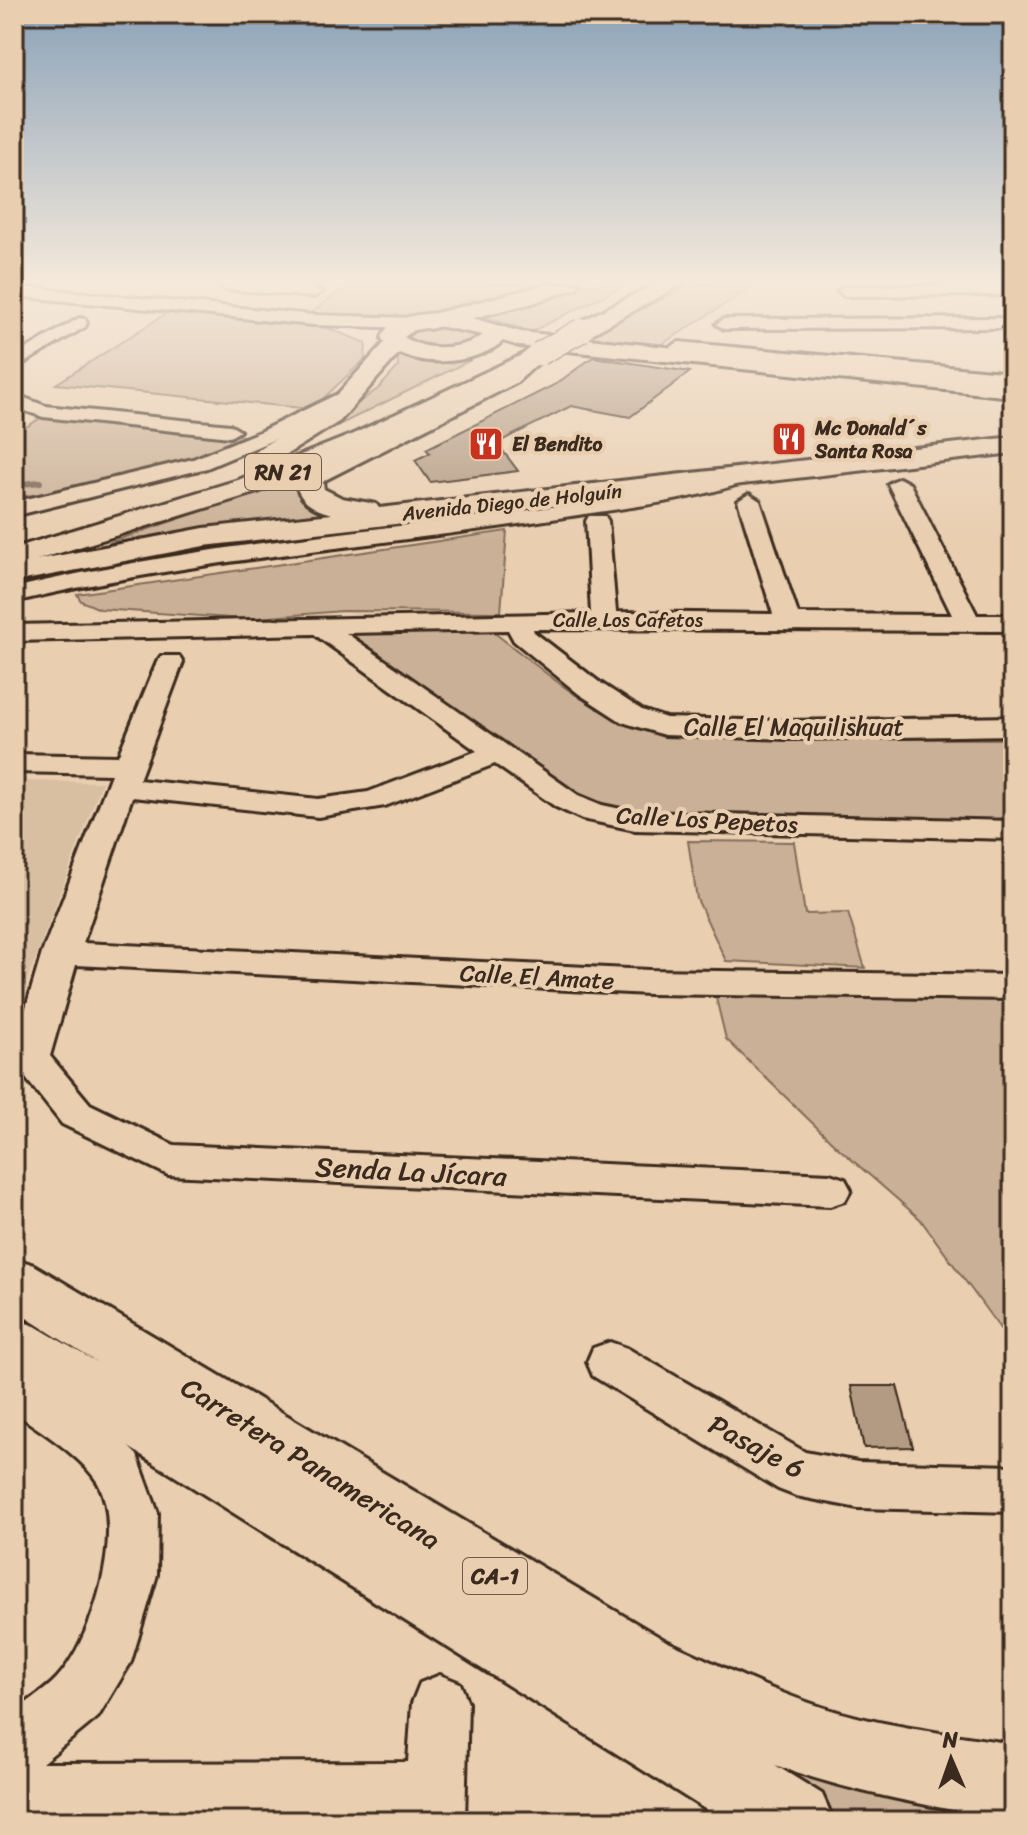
<svg xmlns="http://www.w3.org/2000/svg" width="1027" height="1835" viewBox="0 0 1027 1835" font-family="Sriracha,sans-serif">
<rect width="100%" height="100%" fill="#e9ceb0"/>
<filter id="ink" filterUnits="userSpaceOnUse"><feTurbulence type="fractalNoise" baseFrequency=".0125" numOctaves="2"/><feDisplacementMap in="SourceGraphic" scale="16" xChannelSelector="R" yChannelSelector="G"/><feConvolveMatrix kernelMatrix="1 2 1 2 8 2 1 2 1" color-interpolation-filters="sRGB"/></filter>
<g filter="url(#ink)">
<!-- built -->
<polygon fill="#d9bfa2" points="14,781 102,782 14,1015"/>
<!-- green -->
<g fill="#cab096" stroke="#826d5a" stroke-width="2">
<polygon points="350,284 552,284 461,309 409,317 308,315"/>
<polygon points="579,284 627,284 531,332 480,315"/>
<polygon points="692,284 757,284 659,346 584,337"/>
<polygon points="173,309 307,320 366,343 365,359 312,409 56,384"/>
<polygon points="430,323 475,325 489,340 441,350 404,343 401,333"/>
<polygon points="397,350 446,357 481,355 333,428 335,420 379,388 398,367"/>
<path d="M 45,415 L 263,438 C 183,465 99,490 14,497 L 14,435 Z"/>
<path d="M 295,479 C 291,505 329,507 348,511 L 108,543 Z"/>
<polygon points="507,531 501,612 342,611 244,619 100,609 81,601 77,594"/>
<path d="M 488,628 C 551,675 607,733 688,738 L 1013,739 L 1013,821 L 653,814 L 594,804 L 354,642 L 352,636 L 357,630 Z"/>
<polygon points="688,841 794,842 805,914 848,913 865,968 726,961 697,899"/>
<polygon points="715,994 1005,999 1013,1029 1013,1342 1010,1342 920,1219 836,1146 726,1039"/>
<polygon points="707,1740 1013,1799 1013,1821 833,1821"/>
</g>
<g fill="none" stroke-linecap="round" stroke-linejoin="round">
<!-- stream -->
<polyline stroke="#766250" stroke-width="6" points="14,485 40,482"/>
</g>
<!-- building -->
<g fill="#b39b83" stroke="#3b2a1e" stroke-width="2">
<polygon points="593,357 690,372 630,417 571,406 497,443 518,471 430,482 415,460 430,453 426,449 556,384"/>
<polygon points="851,1386 897,1386 913,1447 864,1448"/>
</g>
<g fill="none" stroke-linecap="round" stroke-linejoin="round">
<!-- street casing -->
<g stroke="#3b2a1e" stroke-width="6">
<g id="street">
<path d="M 217,284 C 241,284 306,278 322,292 L 314,297 L 225,289 Z"/>
<polygon points="1013,285 1013,295 845,296 837,291 845,286"/>
<polygon points="14,286 313,315 416,318 424,323 416,328 313,325 14,296"/>
<polygon points="79,318 85,319 87,323 85,327 14,369 14,356"/>
<polygon points="1013,318 1013,328 724,329 716,324 724,319"/>
<polygon points="679,342 1013,373 1013,385 673,351 670,347"/>
<polygon points="352,387 361,393 359,397 273,440 207,468 14,516 14,502 193,459 259,432"/>
<polygon points="14,394 46,406 230,425 240,431 230,437 43,417 14,407"/>
<path d="M 740,470 L 748,471 L 751,476 L 748,481 C 685,503 618,508 552,519 C 373,547 190,559 14,602 L 14,588 C 237,533 469,527 694,484 C 709,481 724,474 740,470 Z"/>
<polygon points="899,478 910,484 977,615 1013,615 1013,631 533,629 534,632 599,682 642,710 666,718 788,721 1013,717 1013,735 788,739 664,735 622,722 579,694 514,641 508,630 346,633 578,795 602,805 635,812 1013,821 1013,839 635,830 582,819 556,807 495,764 385,806 318,817 132,797 83,943 649,970 1013,975 1013,999 649,994 76,965 50,1056 90,1104 174,1145 830,1174 845,1179 851,1190 845,1201 830,1206 168,1175 62,1124 17,1067 14,1048 42,953 111,774 14,772 14,754 118,756 157,662 161,656 179,656 183,662 139,780 318,799 368,792 477,751 314,634 14,641 14,625 591,613 586,521 589,516 605,516 608,521 616,612 773,614 738,501 749,494 760,501 798,614 952,615 888,484"/>
<polygon points="610,1342 627,1348 805,1452 858,1462 1013,1466 1013,1512 858,1508 796,1496 778,1489 593,1376 587,1362 593,1348"/>
<path d="M 14,1366 L 31,1372 L 97,1416 L 137,1455 L 158,1513 L 157,1575 L 131,1662 L 98,1717 L 42,1763 L 408,1762 L 412,1703 L 420,1683 L 440,1675 L 460,1683 L 468,1703 L 465,1821 L 14,1821 L 14,1712 C 28,1701 45,1691 57,1678 C 93,1640 125,1531 98,1483 C 82,1456 39,1430 14,1412 Z"/>
</g>
</g>
<!-- secondary casing -->
<g stroke="#3b2a1e" stroke-width="6">
<g id="secondary">
<path d="M 438,313 L 472,318 L 521,332 L 1013,383 L 1013,397 L 519,346 L 503,341 C 476,366 406,371 382,339 C 386,317 420,314 438,313 ZM 438,326 L 483,335 C 462,350 425,352 404,337 L 414,330 Z"/>
<path d="M 536,348 L 544,350 L 547,355 L 516,383 L 327,479 L 323,482 L 324,489 L 342,498 L 376,504 L 379,508 L 1013,437 L 1013,453 L 204,546 L 14,582 L 14,564 L 204,528 L 332,514 C 312,509 298,500 295,480 L 307,467 L 500,373 L 528,350 Z"/>
</g>
</g>
<!-- primary casing -->
<g stroke="#3b2a1e" stroke-width="6">
<path id="primary" d="M 14,1258 L 34,1265 L 666,1641 C 719,1665 770,1691 825,1708 C 885,1727 951,1734 1013,1744 L 1013,1820 C 932,1807 853,1793 775,1765 L 822,1794 L 834,1821 L 724,1821 L 14,1375 L 14,1319 L 35,1326 L 98,1363 L 14,1310 Z"/>
</g>
<!-- highway casing -->
<g stroke="#3b2a1e" stroke-width="6">
<g id="highway">
<polygon points="548,284 579,284 576,288 533,303 429,329 418,322 421,317"/>
<polygon points="655,284 682,284 590,335 574,335 571,330 574,325"/>
<polygon points="397,336 405,338 408,343 340,421 276,461 258,461 254,455 258,449 322,411 389,338"/>
<polygon points="539,347 547,349 550,354 547,359 369,447 258,492 14,567 14,548 238,480 351,435"/>
</g>
</g>
<!-- street -->
<use href="#street" fill="#e9ceb0" fill-rule="evenodd"/>
<!-- secondary -->
<use href="#secondary" fill="#e9ceb0" fill-rule="evenodd"/>
<!-- primary -->
<use href="#primary" fill="#e9ceb0" fill-rule="evenodd"/>
<!-- highway -->
<use href="#highway" fill="#e9ceb0" fill-rule="evenodd"/>
<!-- highway-bridge casing -->
<g stroke="#3b2a1e" stroke-width="26" stroke-linecap="butt">
<polyline id="highway-bridge" points="539,354 582,330"/>
</g>
<!-- highway-bridge -->
<use href="#highway-bridge" stroke="#e9ceb0" stroke-width="23"/>
</g>
</g>
<!-- sky -->
<linearGradient id="sky" x2="0" y2="1"><stop stop-color="#8aa2b8"/><stop offset="0.52" stop-color="#f5e9db"/><stop offset="1" stop-color="#f5e9db" stop-opacity="0"/></linearGradient>
<rect width="1027" height="541" fill="url(#sky)"/>
<!-- icons -->
<defs>
<g id="restaurant-square" transform="scale(1.8)"><rect x="-9" y="-9" width="18" height="18" rx="4" fill="#c8321e" stroke="#e9ceb0"/><path d="M-5-6h1v4h1v-4h1v4h1v-4h1v5L-1.5 .5V6h-2V.5L-5-1ZM5-6V6H3V1.5H1.5Q1.5-4 5-6Z" fill="#fff"/></g>
</defs>
<g fill-rule="evenodd">
<use href="#restaurant-square" x="789" y="439"/>
<use href="#restaurant-square" x="486" y="444"/>
</g>
<g text-anchor="middle" stroke-width="8" stroke-linejoin="round" paint-order="stroke">
<!-- far-poi labels -->
<g font-size="20" font-weight="bold" fill="#3b2a1e" stroke="#e9ceb0" text-anchor="start">
<text x="815" y="435">Mc Donald´s<tspan x="815" dy="23">Santa Rosa</tspan></text>
<text x="512" y="451">El Bendito</text>
</g>
<!-- far-street labels -->
<g font-size="20" fill="#3b2a1e" stroke="#e9ceb0">
<text transform="translate(512 502) rotate(-6)" y="7">Avenida Diego de Holguín</text>
<text x="628" y="627">Calle Los Cafetos</text>
</g>
<!-- shield labels -->
<g fill="#e9ceb0" stroke="#6f5b4a" stroke-width="2">
<rect x="245" y="454" width="76" height="36" rx="6"/>
<rect x="463" y="1558" width="64" height="36" rx="6"/>
</g>
<g font-size="22" font-weight="bold" fill="#3b2a1e">
<text x="283" y="480">RN 21</text>
<text x="495" y="1584">CA-1</text>
</g>
<!-- street labels -->
<g font-size="24" fill="#3b2a1e" stroke="#e9ceb0">
<text x="794" y="735">Calle El Maquilishuat</text>
<text transform="translate(707 820) rotate(3)" y="8">Calle Los Pepetos</text>
<text transform="translate(537 977) rotate(3)" y="8">Calle El Amate</text>
</g>
<!-- near-street labels -->
<g font-size="28" fill="#3b2a1e" stroke="#e9ceb0">
<text transform="translate(411 1171) rotate(3)" y="10">Senda La Jícara</text>
<text transform="translate(757 1446) rotate(28)" y="10">Pasaje 6</text>
<text transform="translate(311 1463) rotate(32)" y="10">Carretera Panamericana</text>
</g>
</g>
<!-- margin -->
<rect width="1027" height="1835" fill="none" stroke="#e9ceb0" stroke-width="48"/>
<rect x="24" y="24" width="979" height="1787" fill="none" stroke="#3b2a1e" stroke-width="3" filter="url(#ink)"/>
<!-- north arrow -->
<g transform="translate(951 1759) rotate(358)" stroke="#e9ceb0" stroke-width="6" paint-order="stroke">
<path d="M0-6L14 30L0 20L-14 30Z" fill="#3b2a1e"/>
<text y="-12" font-size="22" font-weight="bold" text-anchor="middle" fill="#3b2a1e">N</text>
</g>
</svg>
